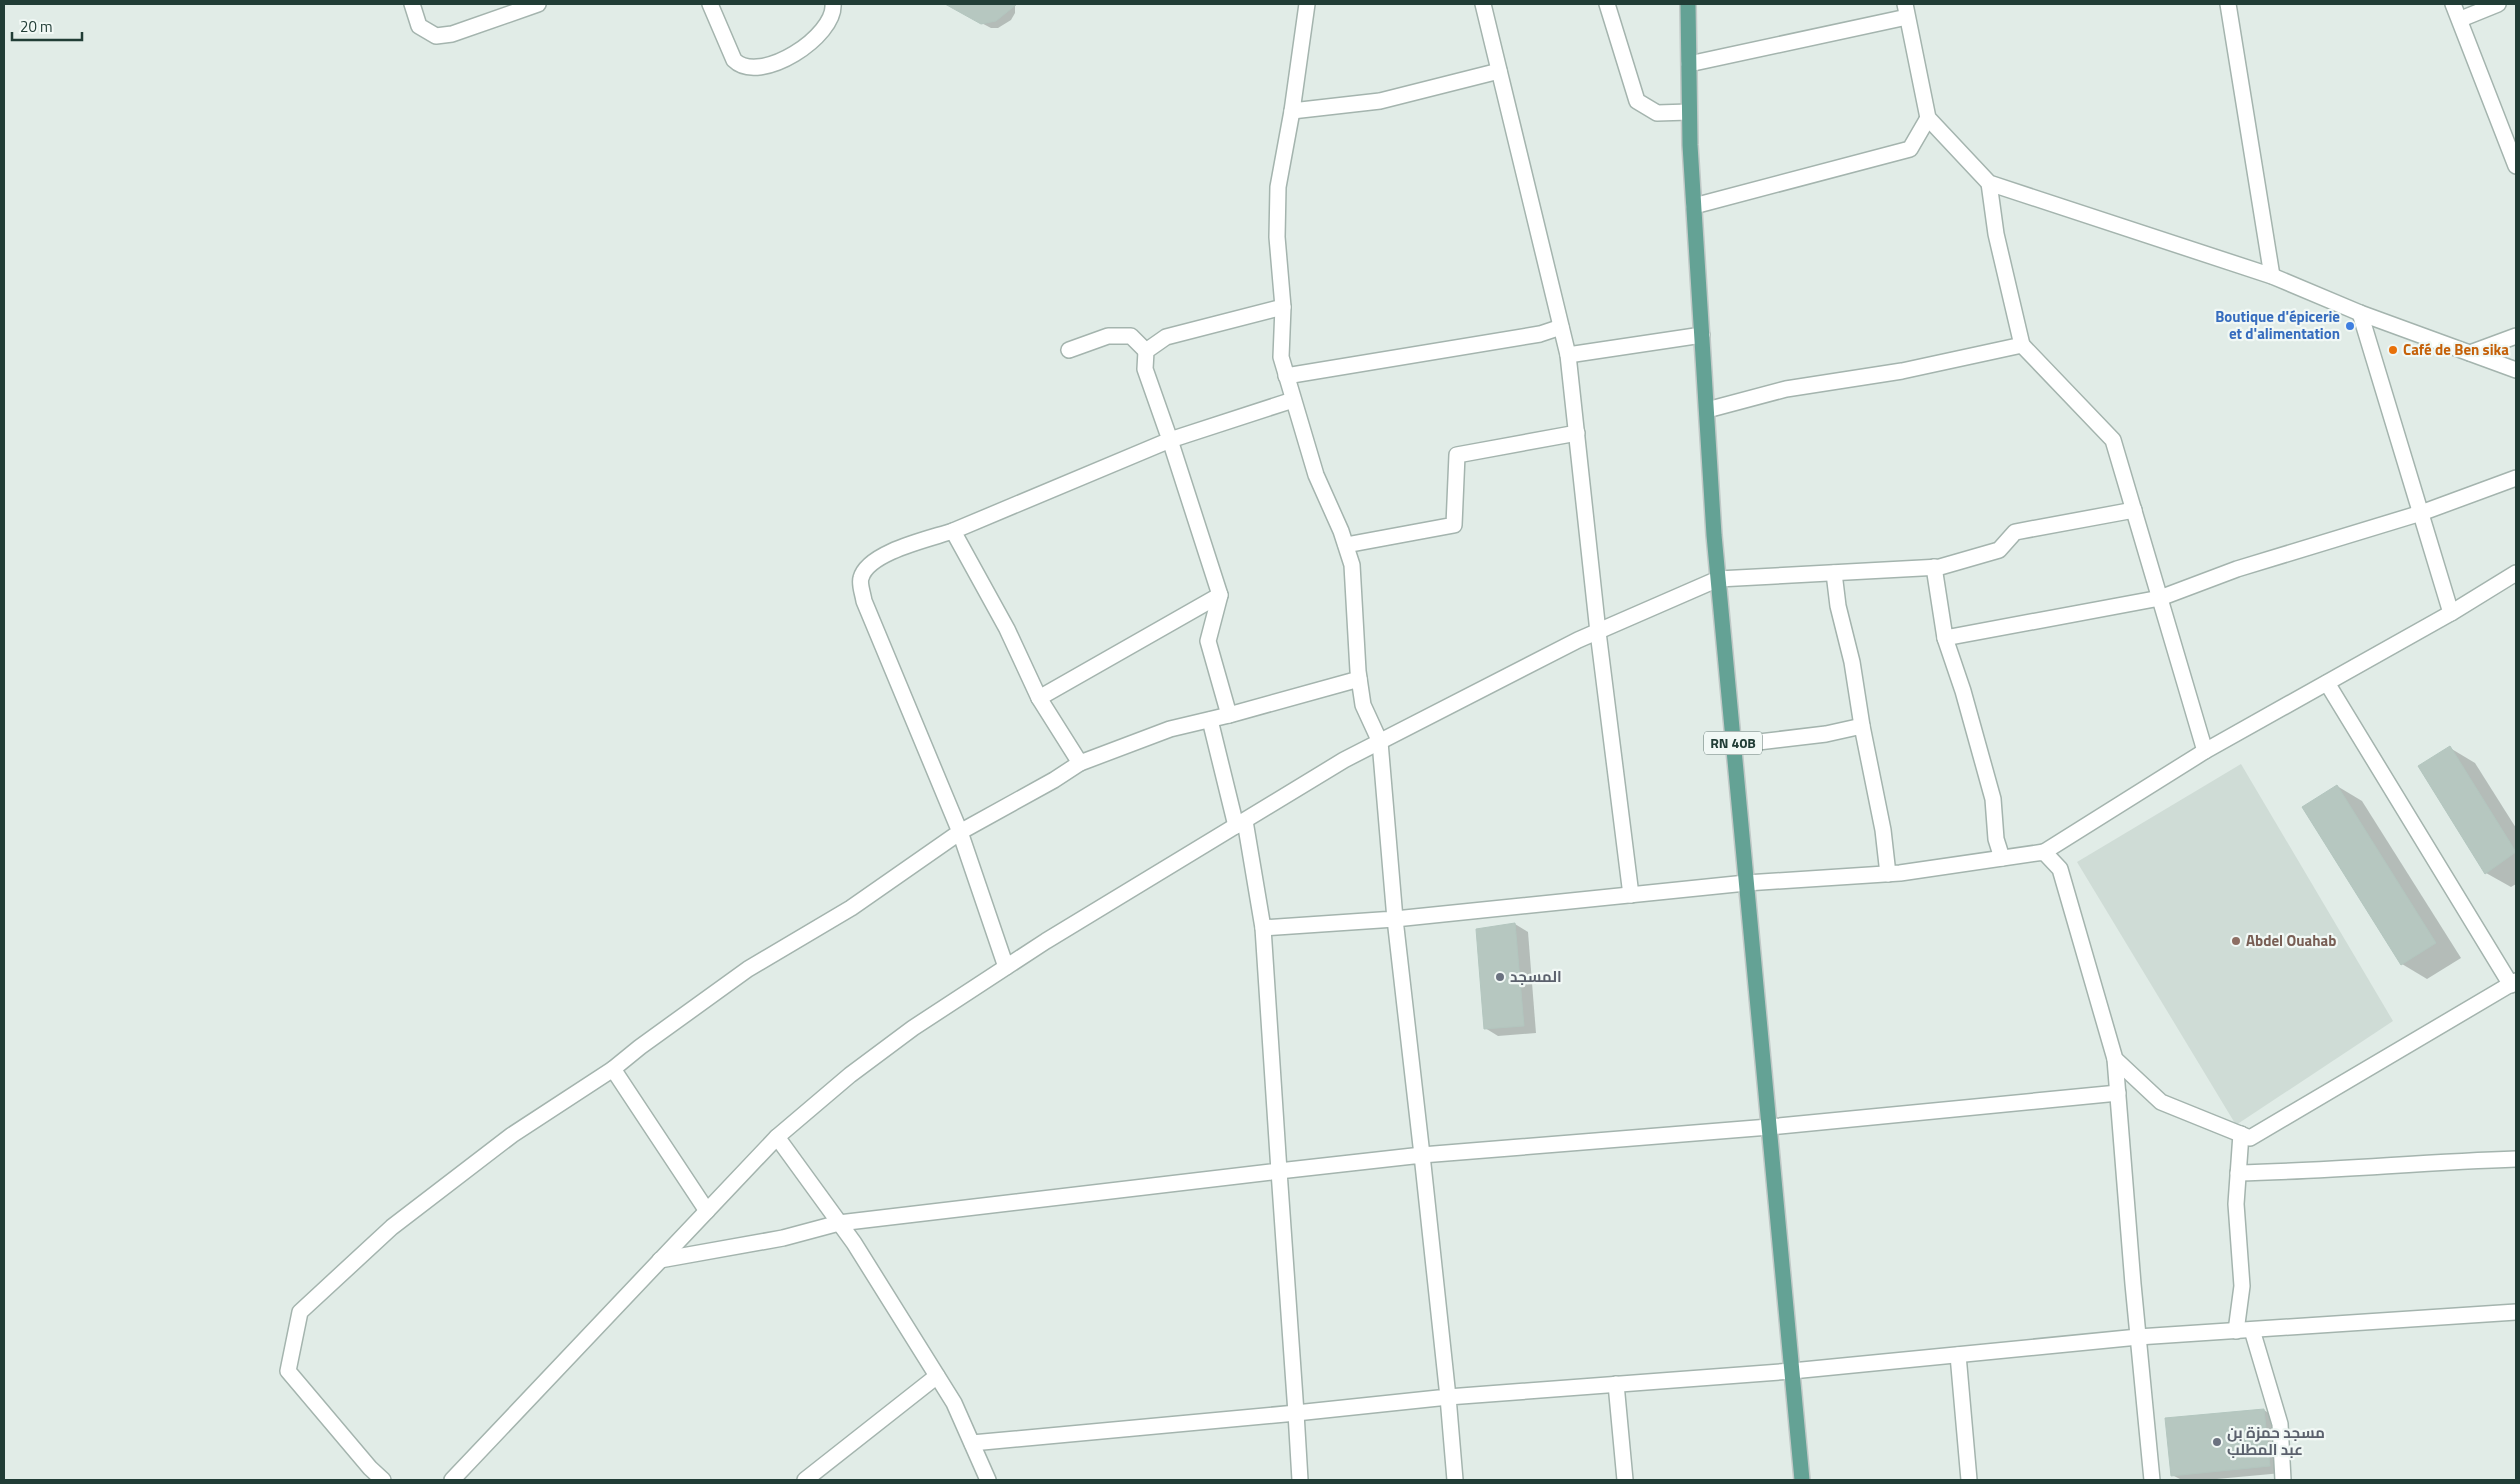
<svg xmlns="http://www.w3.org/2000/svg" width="2520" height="1484" viewBox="0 0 2520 1484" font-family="'Titillium Web',Cairo,sans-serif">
<rect width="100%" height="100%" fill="#e1ece7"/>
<!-- built -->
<polygon fill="#cfdcd6" points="2241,764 2393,1021 2236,1125 2077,862"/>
<!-- shadow -->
<g fill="#0003">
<polygon points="961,4 1015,4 1015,13 1011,20 998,28 991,28 968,16"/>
<polygon points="2450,748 2475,763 2516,828 2516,884 2511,887 2486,873"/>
<polygon points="2337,786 2362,801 2461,958 2427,979 2402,964"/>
<polygon points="1515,924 1528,932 1536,1033 1498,1036 1485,1028"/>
<polygon points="2264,1410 2276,1418 2282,1473 2206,1480 2182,1480 2172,1475"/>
</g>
<!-- building -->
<g fill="#b6c7c0" stroke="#b3c6bf">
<polygon points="945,4 1017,4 996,21 981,24"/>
<polygon points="2450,746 2516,852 2485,874 2418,766"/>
<polygon points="2337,785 2436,943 2401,965 2302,807"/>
<polygon points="1515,923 1524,1026 1484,1029 1476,929"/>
<polygon points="2264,1409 2270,1466 2171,1476 2165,1418"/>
</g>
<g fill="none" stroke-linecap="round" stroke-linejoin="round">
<!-- minor casing -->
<g stroke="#a4b4ae" stroke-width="18">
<g id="minor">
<polyline points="412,4 419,26 436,36 452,34 538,4"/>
<path d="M 710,4 L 734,60 C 760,86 836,36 833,4"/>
<polyline points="1307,4 1292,111 1380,101 1499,71"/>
<polyline points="1483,4 1568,355"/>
<polyline points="1607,4 1637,101 1657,113 1689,112"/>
<polyline points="1905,4 1928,118 1989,183 2272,276 2360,313 2516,370"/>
<polyline points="2228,4 2272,276"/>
<polyline points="2453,4 2516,166"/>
<polyline points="2461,19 2498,4"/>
<polyline points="1689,64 1907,17"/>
<polyline points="1694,206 1910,149 1928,118"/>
<polyline points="2360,313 2451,613"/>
<polyline points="2022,345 2113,440 2205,751"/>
<polyline points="1069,350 1108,336 1131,336 1146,351"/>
<polyline points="2470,353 2516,336"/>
<polyline points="1286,376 1540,334 1561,327"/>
<polyline points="1293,400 1170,440 1220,595 1208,641 1229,715 1359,679"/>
<polyline points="1707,410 1786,389 1902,371 2022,345 1996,234 1989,183"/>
<polyline points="1346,545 1454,525 1457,455 1577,433"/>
<polyline points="1934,567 1945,638 2160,598 2237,569 2421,513 2516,478"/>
<polyline points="1834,573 1838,606 1852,662 1862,726"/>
<polyline points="1945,638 1963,691 1993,799 1996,839 2002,858"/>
<polyline points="2327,683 2511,985"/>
<polyline points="1039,698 1220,595"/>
<polyline points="1229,715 1170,729 1080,763 1039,698 1007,629 953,531 1170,440 1145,369 1146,351 1166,337 1283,307"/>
<polyline points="1210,720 1236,826"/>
<polyline points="1733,745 1826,734 1862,726 1883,830 1888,874"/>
<polyline points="1245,821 1263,928 1395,919 1380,742 1363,705 1358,671 1352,565 1341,531 1316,475 1281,357 1283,307 1277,237 1278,187 1292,111"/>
<polyline points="2044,852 2205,751 2451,613 2516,573"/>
<polyline points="1631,895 1598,632 1568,355 1702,335"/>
<polyline points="1006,967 960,832 1054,780 1080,763"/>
<polyline points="2115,1059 2133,1284 2152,1480"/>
<polyline points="2118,1093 1769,1127 1422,1155 1395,919 1746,883 1900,873 2044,852 2060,869 2115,1059 2161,1102 2250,1138 2516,981"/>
<polyline points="777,1137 854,1243 954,1403 988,1480"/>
<path d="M 2238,1173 C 2331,1171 2423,1162 2516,1159"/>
<path d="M 707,1211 L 613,1069 L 640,1047 L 748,969 L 851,908 L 960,832 L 864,601 C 863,594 859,584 861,578 C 868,552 929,539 953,531"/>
<polyline points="660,1260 783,1238 839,1223 1279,1171 1296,1413 1448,1397 1422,1155 1279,1171 1263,928"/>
<polyline points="2252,1330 2280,1424 2283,1480"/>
<polyline points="2236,1331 2242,1286 2236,1204 2241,1134"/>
<polyline points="1958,1355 1969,1480"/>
<polyline points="1616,1384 1625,1480"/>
<polyline points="972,1443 1296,1413 1300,1480"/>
<polyline points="383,1480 370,1468 288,1371 300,1312 392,1227 512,1135 613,1069"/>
<polyline points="452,1480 777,1137 850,1075 913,1028 1046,941 1344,760 1578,640 1718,579 1940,567 1999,550 2015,532 2134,510"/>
<polyline points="805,1480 937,1376"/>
<polyline points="1455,1480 1448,1397 1792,1371 2138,1337 2516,1312"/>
</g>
</g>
<!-- major casing -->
<g stroke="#c1c9c7" stroke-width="18">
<polyline id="major" points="1688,4 1690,145 1714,535 1802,1480"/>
</g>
<!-- minor -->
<use href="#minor" stroke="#fff" stroke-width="15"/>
<!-- major -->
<use href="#major" stroke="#64a295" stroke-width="15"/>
</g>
<!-- markers -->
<circle fill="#3f7fe0" stroke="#f1f8f5" stroke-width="2" cx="2350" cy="326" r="5"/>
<circle fill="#e8710a" stroke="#f1f8f5" stroke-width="2" cx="2393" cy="350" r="5"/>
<circle fill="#8d6e63" stroke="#f1f8f5" stroke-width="2" cx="2236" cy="941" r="5"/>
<g fill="#6b7280" stroke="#f1f8f5" stroke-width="2">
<circle cx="1500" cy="977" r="5"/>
<circle cx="2217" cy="1442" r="5"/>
</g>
<g text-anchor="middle" stroke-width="4.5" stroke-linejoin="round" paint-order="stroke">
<!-- shield labels -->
<rect fill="#f1f8f5" stroke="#5f756f" stroke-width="1" x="1704" y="731.5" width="58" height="23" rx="4"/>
<g font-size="14" font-weight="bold" fill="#213d36">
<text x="1733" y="748">RN 40B</text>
</g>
<!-- shop labels -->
<g font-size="15" font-weight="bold" fill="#366cbe" stroke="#f1f8f5" text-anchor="end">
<text x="2340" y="322">Boutique d'épicerie<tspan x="2340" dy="17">et d'alimentation</tspan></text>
</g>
<!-- food labels -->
<g font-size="15" font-weight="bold" fill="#c56008" stroke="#f1f8f5" text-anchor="start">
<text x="2403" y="355">Café de Ben sika</text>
</g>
<!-- education labels -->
<g font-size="15" font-weight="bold" fill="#785e54" stroke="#f1f8f5" text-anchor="start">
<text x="2246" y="946">Abdel Ouahab</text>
</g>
<!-- worship labels -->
<g font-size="15" font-weight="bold" fill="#5b616d" stroke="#f1f8f5" text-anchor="start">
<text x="1510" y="982">المسجد</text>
<text x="2227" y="1438">مسجد حمزة بن<tspan x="2227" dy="17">عبد المطلب</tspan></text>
</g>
</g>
<!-- border -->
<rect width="2520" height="1484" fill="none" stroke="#213d36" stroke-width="10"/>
<!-- scale -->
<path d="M12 32v8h70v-8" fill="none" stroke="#213d36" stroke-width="2.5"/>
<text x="20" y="32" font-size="15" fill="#213d36" stroke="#f1f8f5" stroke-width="4" paint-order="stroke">20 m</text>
</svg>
